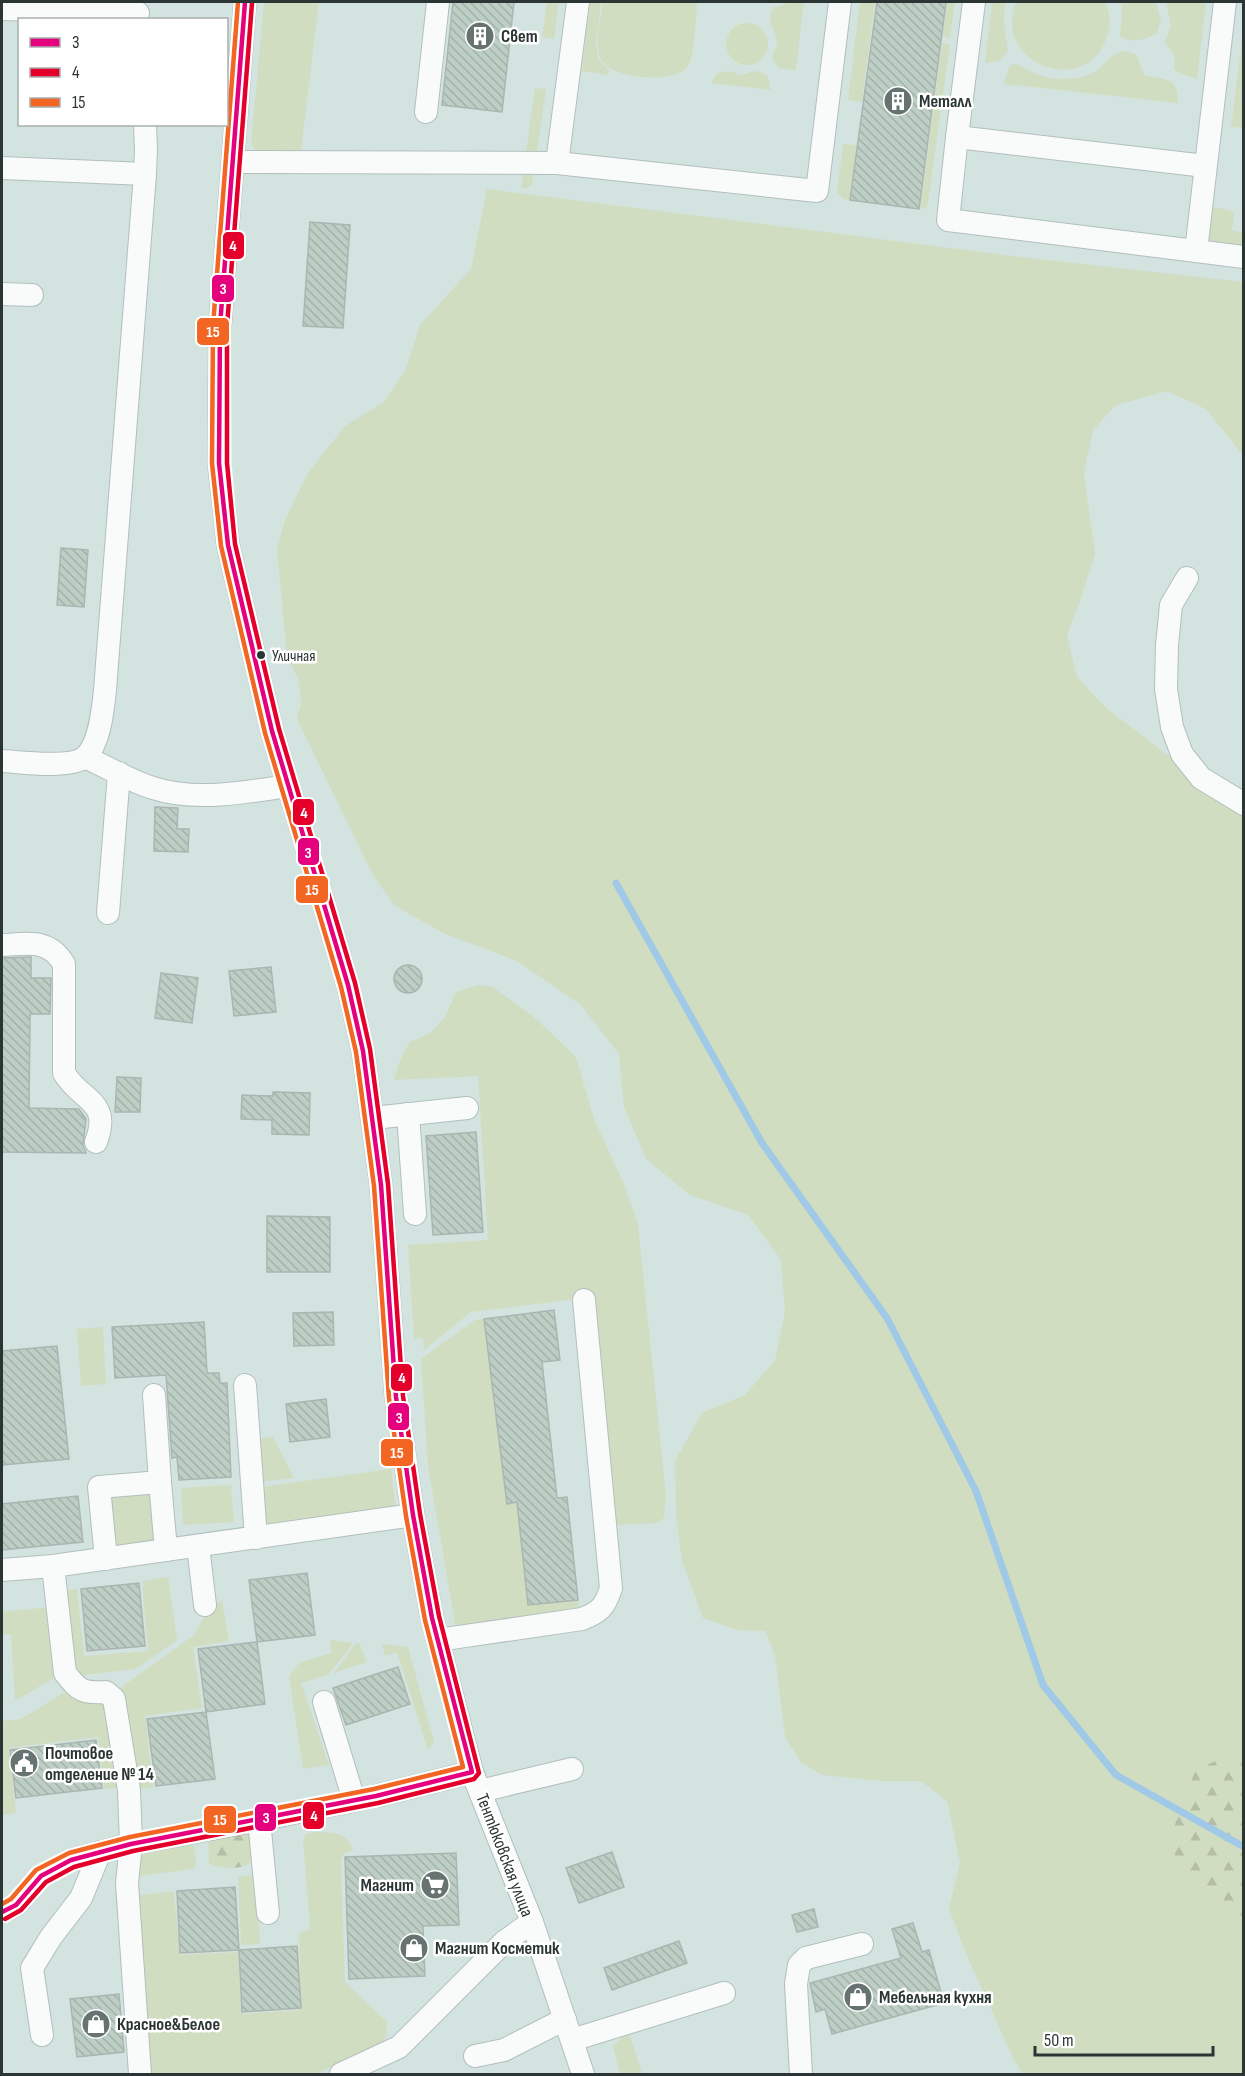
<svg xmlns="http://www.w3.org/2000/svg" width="1245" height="2076" viewBox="0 0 1245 2076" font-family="'Sofia Sans Condensed',sans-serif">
<defs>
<pattern id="forest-firs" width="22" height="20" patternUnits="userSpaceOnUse" patternTransform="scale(1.5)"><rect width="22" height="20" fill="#d1ddc1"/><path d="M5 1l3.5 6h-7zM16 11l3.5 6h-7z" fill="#b4bea6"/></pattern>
<pattern id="building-back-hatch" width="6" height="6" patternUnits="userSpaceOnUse" patternTransform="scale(1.5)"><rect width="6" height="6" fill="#bdcfc5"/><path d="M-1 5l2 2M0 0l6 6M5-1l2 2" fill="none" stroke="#a3b2aa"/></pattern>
</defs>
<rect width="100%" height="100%" fill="#d3e3e0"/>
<!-- green -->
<g fill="#d1ddc1">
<polygon points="264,2 319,2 300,159 257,153 251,144"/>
<polygon points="547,2 559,2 554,39 542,37"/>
<polygon points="590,2 601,2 596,45 598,59 609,70 608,75 582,71"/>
<path d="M 603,2 L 697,2 C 696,16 695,55 688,66 C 675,85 614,79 602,61 C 593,49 601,16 603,2 Z"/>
<path d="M 788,2 L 804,2 L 796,70 L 779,68 L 772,58 C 773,54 776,48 777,44 C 778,28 763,25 774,7 L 781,6 Z"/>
<polygon points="860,2 875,2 862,102 848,100"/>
<polygon points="947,2 955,2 950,38 942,36"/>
<polygon points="992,2 1005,2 1004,22 1008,51 1000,61 985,63"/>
<path d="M 1016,2 L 1105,2 C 1111,15 1111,28 1105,42 C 1081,98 992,62 1016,2 Z"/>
<path d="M 1121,2 L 1156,2 L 1161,20 L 1157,33 C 1146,40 1130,44 1120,36 L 1122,14 Z"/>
<polygon points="1166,2 1206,2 1197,79 1181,74 1174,69 1175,57 1165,43 1171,25"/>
<circle cx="747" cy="44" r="21"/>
<polygon points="1243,31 1244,128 1243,128 1231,127"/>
<polygon points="942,43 950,44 928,203 926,208 920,209"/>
<path d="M 1125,51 L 1136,54 L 1144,75 C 1164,80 1179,76 1178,103 L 1004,84 L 1008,69 L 1012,64 C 1020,64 1023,67 1030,71 C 1046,80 1067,81 1086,76 C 1102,71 1109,53 1125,51 Z"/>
<polygon points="729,71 742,75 754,71 760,72 768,77 771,90 711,83 717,73"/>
<polygon points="535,88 546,89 532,184 527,188 521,188"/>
<polygon points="843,144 857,145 849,200 844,199 837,192"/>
<polygon points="487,189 1029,258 1243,282 1243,459 1241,453 1206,409 1167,391 1116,405 1093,430 1084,473 1095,554 1080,601 1067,635 1077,677 1105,707 1243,813 1243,2074 1023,2074 1013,2058 964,1949 949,1908 960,1863 947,1801 921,1781 882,1781 822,1775 801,1762 785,1737 775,1655 765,1631 737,1630 703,1618 682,1561 676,1516 675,1461 702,1413 745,1395 775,1360 785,1312 781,1260 748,1215 690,1195 646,1159 624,1107 619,1054 581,1005 517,961 443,933 394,905 373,875 297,719 301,703 299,681 287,656 277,550 285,520 308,473 345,426 384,402 405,371 420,325 471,269"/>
<polygon points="1210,206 1232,211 1234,214 1232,230 1243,233 1243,251 1212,247 1207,241"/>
<polygon points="479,985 493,987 534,1017 576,1057 594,1119 623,1182 638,1224 666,1496 664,1518 657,1523 616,1525 593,1297 471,1312 424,1350 423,1338 414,1339 408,1245 488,1240 478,1076 394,1080 400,1060 410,1042 430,1033 445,1017 456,992"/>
<polygon points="484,1319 507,1503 517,1502 528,1605 578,1600 579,1614 456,1630 428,1465 421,1359 475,1320"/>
<polygon points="103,1327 106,1384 81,1386 77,1329"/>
<polygon points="273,1437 294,1478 259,1482 256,1439"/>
<polygon points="391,1469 396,1511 265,1529 261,1487"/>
<polygon points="231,1485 234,1522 183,1525 181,1488"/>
<polygon points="151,1493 155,1542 113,1546 109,1496"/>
<polygon points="168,1577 177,1640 136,1669 75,1676 63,1591 77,1589 84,1656 148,1651 142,1581"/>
<polygon points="222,1600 229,1641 193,1647 202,1708 145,1716 153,1787 132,1790 116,1691 194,1635 210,1606"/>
<polygon points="50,1607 57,1676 15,1701 11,1634 2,1635 2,1612"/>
<polygon points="330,1640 353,1643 329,1674 301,1683 329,1765 303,1769 289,1676 299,1663 331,1653"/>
<polygon points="356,1643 359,1643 367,1662 334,1673"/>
<polygon points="382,1644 408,1647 434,1742 428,1750 397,1652 385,1656"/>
<polygon points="70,1689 102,1698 123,1787 104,1789 98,1737 9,1748 16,1813 2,1815 2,1721 21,1719"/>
<path d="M 314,1832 C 332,1833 346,1830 353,1850 L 344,1853 L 341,1861 L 345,1982 L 387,2022 L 387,2033 L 383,2042 L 316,2074 L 145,2074 L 133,1896 L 174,1891 L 180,1955 L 238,1952 L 241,2011 L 243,2014 L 301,2010 L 299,1933 L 309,1930 L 310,1927 L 303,1841 L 306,1834 Z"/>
<path d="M 190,1842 C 196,1847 196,1857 196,1865 L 193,1869 L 137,1876 L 138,1850 Z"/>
<polygon points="254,1875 257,1878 260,1944 241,1945 238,1880 239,1877"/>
<polygon points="630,2035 642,2074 620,2074 613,2046 621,2038"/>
</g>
<!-- forest -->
<g fill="url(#forest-firs)">
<polygon points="1237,1750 1244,1752 1243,1925 1201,1901 1168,1843 1195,1771"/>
<path d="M 249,1833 C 250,1840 254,1851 253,1858 C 250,1871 217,1870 209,1863 L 208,1846 L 209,1841 Z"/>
</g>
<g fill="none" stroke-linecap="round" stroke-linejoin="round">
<!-- stream -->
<polyline stroke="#9fc9e6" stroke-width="7" points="616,883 762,1143 887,1318 976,1491 1043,1685 1116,1775 1244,1847"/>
</g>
<!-- building -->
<g fill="url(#building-back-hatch)" stroke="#abb5b1" stroke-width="1.5">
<polygon points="453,2 514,2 502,112 442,105"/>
<polygon points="877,2 946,2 919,209 850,200"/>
<polygon points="310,222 350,225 343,328 303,326"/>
<polygon points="61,548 88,550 84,607 57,605"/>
<polygon points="155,807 178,808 177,829 189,829 188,852 154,851"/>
<polygon points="31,957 31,978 51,978 50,1014 30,1014 29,1108 79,1109 86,1119 83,1145 86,1153 2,1152 2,958"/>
<circle cx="408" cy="979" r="14"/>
<polygon points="271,967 276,1012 234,1016 229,971"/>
<polygon points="161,973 198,978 192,1023 155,1018"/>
<polygon points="117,1077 141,1078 140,1112 115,1112"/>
<polygon points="273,1092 310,1093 309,1135 272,1134 272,1120 241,1119 242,1095 273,1096"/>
<polygon points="476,1132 483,1232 433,1235 426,1136"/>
<polygon points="267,1216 330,1217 330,1272 267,1272"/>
<polygon points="554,1310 560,1360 542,1362 557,1498 567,1497 578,1600 528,1605 517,1502 507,1504 484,1319"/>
<polygon points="333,1312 334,1345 294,1346 293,1313"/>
<polygon points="204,1322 207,1373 219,1373 220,1383 227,1383 231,1477 179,1480 177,1457 172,1458 166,1375 115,1378 112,1327"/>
<polygon points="57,1346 69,1459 2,1465 2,1351"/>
<polygon points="326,1399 330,1437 290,1442 286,1404"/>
<polygon points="78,1496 83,1542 2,1550 2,1504"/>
<polygon points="307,1573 315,1635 257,1642 249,1580"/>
<polygon points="139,1583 145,1646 87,1651 81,1589"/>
<polygon points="257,1642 265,1704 206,1712 198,1649"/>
<polygon points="398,1667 410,1704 346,1725 333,1688"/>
<polygon points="206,1712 215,1779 156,1786 147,1719"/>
<polygon points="96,1740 102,1788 16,1798 10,1750"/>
<polygon points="612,1852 624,1887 579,1903 566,1868"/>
<polygon points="456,1853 459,1925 423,1926 425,1976 349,1979 345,1857"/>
<polygon points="235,1887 239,1950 180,1953 177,1891"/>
<polygon points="814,1909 818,1927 797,1932 792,1915"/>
<polygon points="913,1923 922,1952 929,1950 944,2003 832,2034 825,2009 816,2012 810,1983 901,1958 892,1929"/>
<polygon points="679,1941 687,1963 612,1990 604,1968"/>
<polygon points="297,1946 301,2008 242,2012 239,1950"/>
<polygon points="119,1994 124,2052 77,2057 70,1999"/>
</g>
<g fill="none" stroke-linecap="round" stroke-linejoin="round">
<!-- minor casing -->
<g stroke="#b2bfbc" stroke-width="24">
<g id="minor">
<polyline points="245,2 220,326 219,463 228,545 272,731 348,985 363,1051 381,1185 396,1397 413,1515 432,1618 472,1772 532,1922 583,2074"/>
<polyline points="974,2 957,137 948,220 1244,257"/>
<polyline points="2,9 138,13"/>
<polyline points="426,112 438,2"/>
<polyline points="957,137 1205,166"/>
<polyline points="246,162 557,163 817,191 840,2"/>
<polyline points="557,163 578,2"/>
<polyline points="2,168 145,174"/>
<polyline points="1196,251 1225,2"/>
<polyline points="2,294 32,295"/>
<polyline points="1187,578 1171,605 1167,645 1166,689 1172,727 1182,754 1201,778 1244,804"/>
<path d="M 85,757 C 107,767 130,781 153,788 C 196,802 245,792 288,786"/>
<path d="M 2,761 C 21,762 70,769 85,757 C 100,744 103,708 105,690 L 145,174 L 146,150 L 145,124"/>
<polyline points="108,913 119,773"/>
<path d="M 2,945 C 27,944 49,938 64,964 L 64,1073 C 81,1102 112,1100 96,1142"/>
<polyline points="408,1114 415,1214"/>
<polyline points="373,1118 467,1108"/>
<polyline points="245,1385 256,1538"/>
<polyline points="154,1395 160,1482"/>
<polyline points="198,1546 205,1605"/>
<polyline points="106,1559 99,1487 160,1482 166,1550"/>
<path d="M 53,1566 L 65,1673 C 80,1692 83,1693 106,1692 L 114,1699 L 129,1790 L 131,1844 L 127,1883 L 140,2074"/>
<polyline points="2,1570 53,1566 413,1515"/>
<path d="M 438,1640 L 582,1619 C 600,1612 605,1607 611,1588 L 584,1300"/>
<polyline points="324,1702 354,1800"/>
<polyline points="480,1791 572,1769"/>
<polyline points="259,1820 268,1913"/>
<polyline points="2,1912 16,1905 41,1876 71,1860 131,1844 259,1820 376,1796 472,1772"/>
<polyline points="42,2035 32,1968 51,1937 81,1898 100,1852"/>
<polyline points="572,2040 724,1993"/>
<polyline points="475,2056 504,2050 565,2019"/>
<polyline points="341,2074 399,2047 504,1942 532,1922"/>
<polyline points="801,2074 796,1984 799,1965 806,1958 862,1944"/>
</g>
</g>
<!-- minor -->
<use href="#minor" stroke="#f8fbfa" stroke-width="22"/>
<!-- bus-1 casing -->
<g stroke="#fff" stroke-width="9">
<polyline id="bus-1" points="2,1912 16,1905 41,1876 71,1860 131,1844 376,1796 472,1772 432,1618 413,1515 396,1397 381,1185 363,1051 348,985 272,731 228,545 219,463 220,326 245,2"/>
</g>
<!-- bus-2 casing -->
<g stroke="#fff" stroke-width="9">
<polyline id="bus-2" points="5,1919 21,1910 46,1882 74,1867 133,1851 378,1803 474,1779 479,1773 439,1616 420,1514 403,1396 388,1184 370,1049 355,983 279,729 235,544 227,463 227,326 252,3"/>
</g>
<!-- bus-3 casing -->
<g stroke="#fff" stroke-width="9">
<polyline id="bus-3" points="2,1904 11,1899 36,1870 69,1853 130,1837 374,1789 463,1767 425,1620 406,1516 389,1398 374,1186 356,1052 341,987 265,733 221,546 212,463 213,326 238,2"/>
</g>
<!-- bus-1 -->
<use href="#bus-1" stroke="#e5007d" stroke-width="4.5"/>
<!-- bus-2 -->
<use href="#bus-2" stroke="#e4002b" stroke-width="4.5"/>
<!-- bus-3 -->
<use href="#bus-3" stroke="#f26522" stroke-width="4.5"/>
</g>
<!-- icons -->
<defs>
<g id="building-disc" transform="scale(1.5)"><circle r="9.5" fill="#667370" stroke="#fff"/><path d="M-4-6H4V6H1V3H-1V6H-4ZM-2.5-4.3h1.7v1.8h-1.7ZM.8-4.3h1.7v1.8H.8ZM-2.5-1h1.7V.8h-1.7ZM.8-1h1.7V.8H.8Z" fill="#fff"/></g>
<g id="civic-disc" transform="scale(1.5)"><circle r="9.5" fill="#667370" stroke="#fff"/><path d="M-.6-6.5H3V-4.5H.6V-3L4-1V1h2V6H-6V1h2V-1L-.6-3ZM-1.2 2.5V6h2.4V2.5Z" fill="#fff"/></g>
<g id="supermarket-disc" transform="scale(1.5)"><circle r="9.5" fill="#667370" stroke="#fff"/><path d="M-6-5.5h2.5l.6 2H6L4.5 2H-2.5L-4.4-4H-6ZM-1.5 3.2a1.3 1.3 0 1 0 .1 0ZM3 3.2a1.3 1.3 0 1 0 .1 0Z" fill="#fff"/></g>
<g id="shop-disc" transform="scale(1.5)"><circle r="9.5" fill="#667370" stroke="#fff"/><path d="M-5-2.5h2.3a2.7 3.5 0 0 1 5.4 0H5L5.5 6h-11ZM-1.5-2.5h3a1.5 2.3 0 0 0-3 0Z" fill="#fff"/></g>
</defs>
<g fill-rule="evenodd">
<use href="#building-disc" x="480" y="36"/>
<use href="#building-disc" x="898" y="101"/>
<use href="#civic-disc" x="24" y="1763"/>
<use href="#supermarket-disc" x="435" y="1885"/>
<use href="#shop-disc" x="414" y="1948"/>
<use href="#shop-disc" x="858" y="1997"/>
<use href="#shop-disc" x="96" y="2024"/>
</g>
<!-- markers -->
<circle fill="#2b3634" stroke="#fff" stroke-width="2" cx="261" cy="655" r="5"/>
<g text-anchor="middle" stroke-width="5" stroke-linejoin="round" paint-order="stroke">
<!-- bus labels -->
<g font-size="16" fill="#2b3634" stroke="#fff" text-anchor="start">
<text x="272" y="661">Уличная</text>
</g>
<!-- poi labels -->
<g font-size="18" font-weight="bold" fill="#2b3634" stroke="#fff" text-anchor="start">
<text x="501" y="42">Свет</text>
<text x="919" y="107">Металл</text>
<text x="45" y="1759">Почтовое<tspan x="45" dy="21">отделение № 14</tspan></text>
<text x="414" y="1891" text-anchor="end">Магнит</text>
<text x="435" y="1954">Магнит Косметик</text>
<text x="879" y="2003">Мебельная кухня</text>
<text x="117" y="2030">Красное&amp;Белое</text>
</g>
<!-- street labels -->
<g font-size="18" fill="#2b3634" stroke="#fff">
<text transform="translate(505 1855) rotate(69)" y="6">Тентюковская улица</text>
</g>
</g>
<g stroke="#fff" stroke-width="2">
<rect x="222" y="231" width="23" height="29" rx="6" fill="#e4002b"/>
<rect x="211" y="274" width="24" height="29" rx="6" fill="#e5007d"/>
<rect x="196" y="317" width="34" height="29" rx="6" fill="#f26522"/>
<rect x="292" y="798" width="23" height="28" rx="6" fill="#e4002b"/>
<rect x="297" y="837" width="23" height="29" rx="6" fill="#e5007d"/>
<rect x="295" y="875" width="34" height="29" rx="6" fill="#f26522"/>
<rect x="390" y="1363" width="23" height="29" rx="6" fill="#e4002b"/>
<rect x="387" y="1402" width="23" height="29" rx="6" fill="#e5007d"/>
<rect x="380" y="1438" width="34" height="29" rx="6" fill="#f26522"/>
<rect x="302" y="1801" width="23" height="29" rx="6" fill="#e4002b"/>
<rect x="254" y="1803" width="23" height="29" rx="6" fill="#e5007d"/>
<rect x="203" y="1805" width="34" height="29" rx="6" fill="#f26522"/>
</g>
<g font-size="16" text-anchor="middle" font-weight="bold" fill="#fff">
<text x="233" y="251">4</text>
<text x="223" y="294">3</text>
<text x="213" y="337">15</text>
<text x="304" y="818">4</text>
<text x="308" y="858">3</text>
<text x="312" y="895">15</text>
<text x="402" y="1383">4</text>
<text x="399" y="1423">3</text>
<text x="397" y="1458">15</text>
<text x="314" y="1821">4</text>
<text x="266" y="1823">3</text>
<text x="220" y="1825">15</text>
</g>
<!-- border -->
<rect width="1245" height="2076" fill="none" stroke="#2b3634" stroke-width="6"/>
<!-- legend -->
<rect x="18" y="18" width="210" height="108" fill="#ffffff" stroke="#aaafae" stroke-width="1.5"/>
<rect x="30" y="38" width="30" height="9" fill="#e5007d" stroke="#aaafae" stroke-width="1.5"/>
<text x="72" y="48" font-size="18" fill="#2b3634">3</text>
<rect x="30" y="68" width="30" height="9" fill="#e4002b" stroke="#aaafae" stroke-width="1.5"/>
<text x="72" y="78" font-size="18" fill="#2b3634">4</text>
<rect x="30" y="98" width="30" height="9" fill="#f26522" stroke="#aaafae" stroke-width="1.5"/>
<text x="72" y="108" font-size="18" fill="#2b3634">15</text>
<!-- scale -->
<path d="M1035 2046v9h178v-9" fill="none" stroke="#2b3634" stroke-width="3"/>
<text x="1044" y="2046" font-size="18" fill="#2b3634" stroke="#ffffff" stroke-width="4.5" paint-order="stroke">50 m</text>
</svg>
